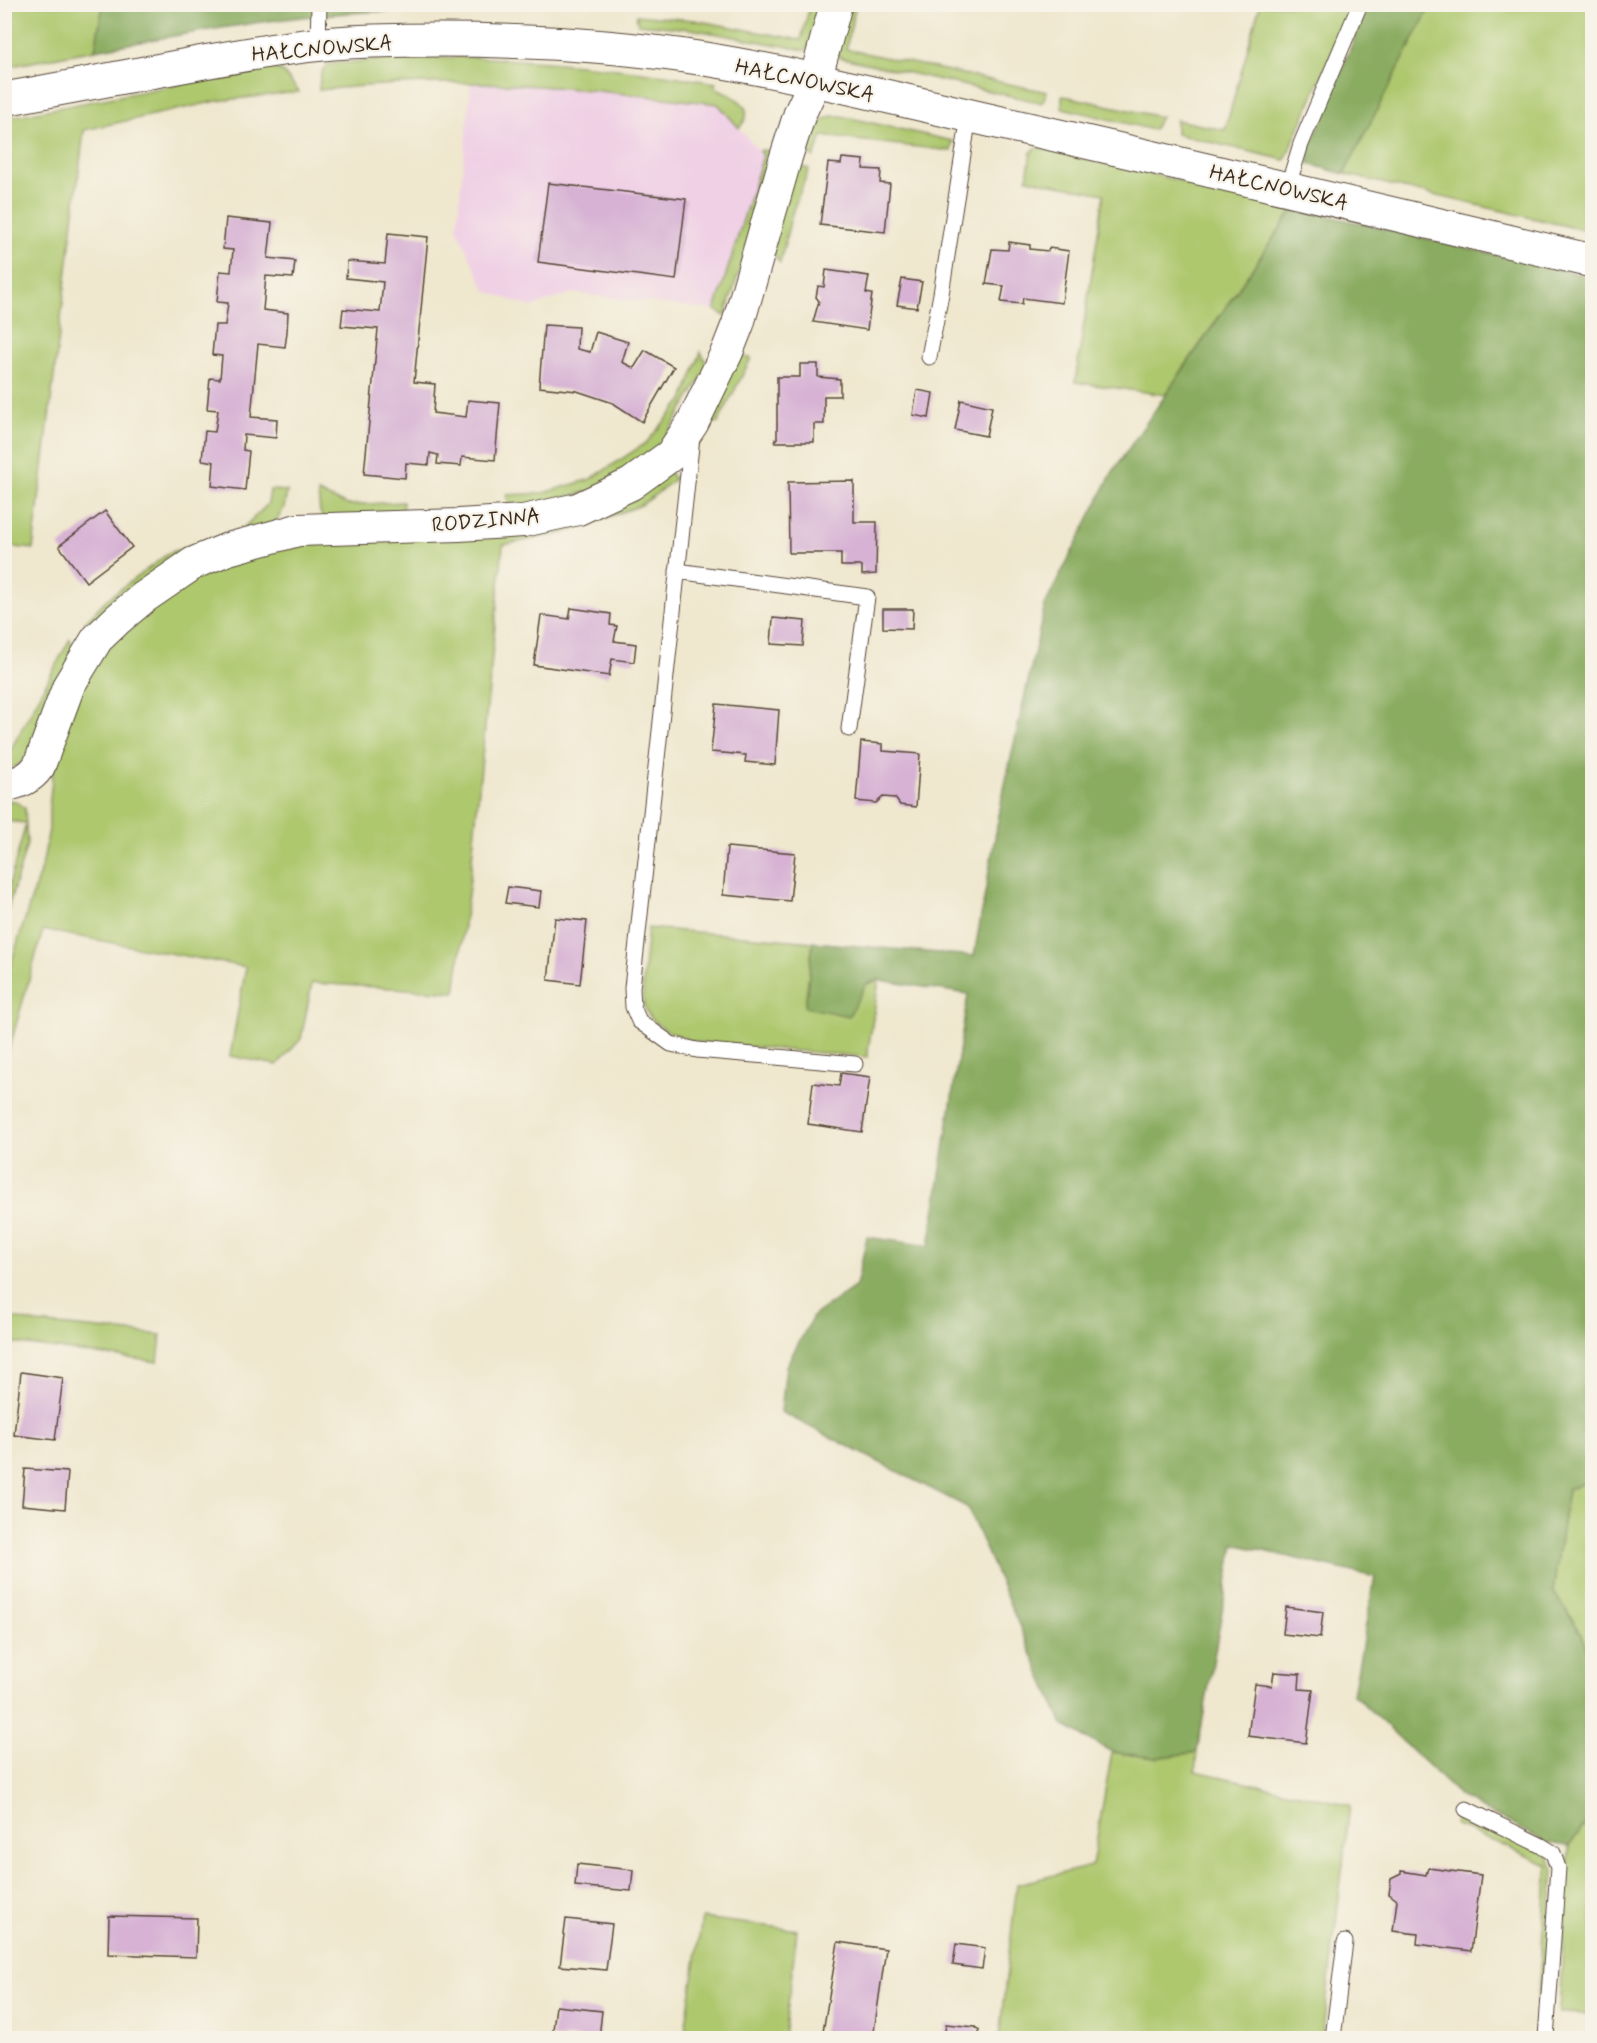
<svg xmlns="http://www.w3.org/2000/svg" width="1597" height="2043" viewBox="0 0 1597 2043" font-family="Mynerve,sans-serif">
<rect width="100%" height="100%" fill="#f7f3e8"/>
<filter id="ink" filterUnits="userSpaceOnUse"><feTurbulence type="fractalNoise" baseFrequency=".0167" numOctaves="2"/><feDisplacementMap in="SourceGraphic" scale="12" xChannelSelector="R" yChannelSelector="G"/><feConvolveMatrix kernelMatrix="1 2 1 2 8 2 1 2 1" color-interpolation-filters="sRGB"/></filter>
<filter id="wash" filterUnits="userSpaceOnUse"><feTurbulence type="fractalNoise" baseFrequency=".008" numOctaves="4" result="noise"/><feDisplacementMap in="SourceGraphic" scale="24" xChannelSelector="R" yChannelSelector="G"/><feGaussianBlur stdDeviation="1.35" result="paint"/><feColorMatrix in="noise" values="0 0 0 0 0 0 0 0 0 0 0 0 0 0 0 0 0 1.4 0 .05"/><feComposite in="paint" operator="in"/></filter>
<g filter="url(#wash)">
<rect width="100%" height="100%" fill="#efe7ce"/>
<!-- built -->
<polygon fill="#f0d0e5" points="471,83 581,88 718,104 763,156 715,310 572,293 531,307 486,291 457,229"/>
<!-- green -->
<g fill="#aec86e" stroke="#747946" stroke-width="1.5">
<polygon points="5,5 103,5 95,50 5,67"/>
<polygon points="810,5 824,5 810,48 805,50 691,29 638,24 636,15 694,20 801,40"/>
<polygon points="847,5 856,5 846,49 1047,92 1042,103 839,57 836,48"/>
<polygon points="1260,5 1352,5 1285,160 1176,134 1176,120 1225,130"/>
<polygon points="1431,5 1592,5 1592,232 1344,174"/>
<path d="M 469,57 C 552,61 634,69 716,83 L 715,87 C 732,96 760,106 739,128 L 718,104 C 636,95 553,84 471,83 C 420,82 370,85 319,90 C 320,78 319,70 330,64 L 389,59 Z"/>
<polygon points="269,67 282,71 299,92 217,101 84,130 33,549 5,546 5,118"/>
<polygon points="1062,96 1069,97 1161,117 1153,130 1062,108"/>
<polygon points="832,116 841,116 953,141 951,151 822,136 814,157 799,151 822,120"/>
<polygon points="1037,147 1294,208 1165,395 1075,382 1104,194 1027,179 1031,152"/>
<polygon points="763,150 768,151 772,168 725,316 715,310 763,156 760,151"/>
<polygon points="793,164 809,169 792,213 780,263 768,246"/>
<polygon points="701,352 708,367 656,453 604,488 511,509 506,495 543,493 591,479 646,443 683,400"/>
<polygon points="735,356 751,358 718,423 711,422 707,415"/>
<polygon points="666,468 675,479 650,499 639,506 567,532 503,545 470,879 455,992 312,983 301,1039 277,1065 230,1056 246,967 43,930 5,1064 5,982 43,862 49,829 49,808 53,770 73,701 112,639 191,579 293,543 459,534"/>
<polygon points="270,490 287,491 284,508 277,520 94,625 85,622 106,600 169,553 242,529 268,504"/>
<polygon points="318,493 348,505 403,502 402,515 324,519 320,512"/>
<polygon points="70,639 76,651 33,749 23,762 5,772 5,756 10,751"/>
<polygon points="5,800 15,801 25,808 27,844 5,919 5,900 26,823 5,821"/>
<path d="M 648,928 L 813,942 L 805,1006 L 879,980 L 867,1057 L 696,1042 C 679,1037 653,1027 645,1009 C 639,995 647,946 648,928 Z"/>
<polygon points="5,1316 36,1323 161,1335 158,1362 5,1342"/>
<polygon points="1592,1479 1592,1662 1582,1634 1553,1591 1568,1489"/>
<polygon points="1112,1752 1155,1758 1197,1752 1195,1771 1350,1805 1322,2038 999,2038 1017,1884 1092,1866"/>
<polygon points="1458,1810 1539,1850 1549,1857 1554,1870 1541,2038 1535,2038 1548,1865 1454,1824"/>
<polygon points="1592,1815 1592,2014 1559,2013 1569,1846"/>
<polygon points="702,1918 797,1930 784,2038 684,2038"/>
</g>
<!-- forest -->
<g fill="#8aac61" stroke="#626b40" stroke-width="1.5">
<path d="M 103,5 L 406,5 L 406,11 C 301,11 198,32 95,50 Z"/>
<polygon points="1368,5 1431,5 1344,174 1309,164 1309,151"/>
<polygon points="1294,208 1592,277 1592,1479 1568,1490 1553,1591 1582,1634 1592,1662 1592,1815 1569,1846 1548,1843 1462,1798 1353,1694 1375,1577 1234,1544 1197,1752 1155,1758 1112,1752 1063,1725 967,1507 781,1412 786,1366 814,1315 856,1286 867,1237 929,1246 968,994 879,980 866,984 849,1016 805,1007 813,942 974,956 1002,798 1045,605 1112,473"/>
</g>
<g id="blocks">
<!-- building -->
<g fill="#d7b2d4">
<polygon points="842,158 864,160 863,169 881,170 880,183 890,184 885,232 820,225 828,163 841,164"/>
<polygon points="548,183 686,199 676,280 538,262"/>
<polygon points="226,218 272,223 268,258 295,261 293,278 266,276 263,310 288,313 287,332 285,347 258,344 251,417 277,419 276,438 244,435 243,450 249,451 245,490 212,486 214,462 202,460 205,431 215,432 218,410 207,409 210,378 220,379 222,356 212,355 215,325 225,325 228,303 217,302 220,271 231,272 233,250 223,249"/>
<polygon points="388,233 428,237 414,382 435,384 433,413 466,417 468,400 500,403 495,460 462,457 461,466 437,464 438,455 430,453 429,465 406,463 405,478 364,474 378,329 341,326 343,309 380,312 383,282 346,278 347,261 385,264"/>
<polygon points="1009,242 1030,245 1030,249 1048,251 1049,248 1069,251 1062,303 1023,298 1022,304 1001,302 1004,286 986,284 992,249 1008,250"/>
<polygon points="826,270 869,276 866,293 872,294 867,330 813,322 819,301 816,297 818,286 824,287"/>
<polygon points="902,279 922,282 917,308 897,305"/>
<polygon points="544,325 578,327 577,349 590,352 596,332 628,342 622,362 634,368 645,350 674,367 642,422 613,403 577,391 539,387"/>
<polygon points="800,364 818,364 818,377 840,379 840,396 824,396 824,424 814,424 814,442 775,442 775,439 777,439 777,377 800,377"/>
<polygon points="917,390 933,393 929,418 913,415"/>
<polygon points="961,400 992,407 986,436 955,430"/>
<polygon points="854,481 854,522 877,522 876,574 862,575 862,566 841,566 841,553 789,553 788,482"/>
<polygon points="105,511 132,547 86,582 59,546"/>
<polygon points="571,608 611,614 610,625 617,626 614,641 636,644 634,662 612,659 609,676 534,665 541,615 569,619"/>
<polygon points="883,609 913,609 912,629 883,628"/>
<polygon points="773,618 805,621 803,646 771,644"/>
<polygon points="716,704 779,710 775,765 745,762 746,755 711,752"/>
<polygon points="861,742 883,744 883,751 920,754 916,807 900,805 895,798 883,797 876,803 856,801"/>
<polygon points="727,847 795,853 790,901 723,895"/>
<polygon points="508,887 541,891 539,907 505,903"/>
<polygon points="555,918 587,921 580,984 548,980"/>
<polygon points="841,1073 870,1077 862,1132 808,1124 813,1083 839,1086"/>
<polygon points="21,1372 63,1378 55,1440 14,1435"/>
<polygon points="25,1469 68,1472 65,1509 22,1505"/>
<polygon points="1286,1607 1323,1612 1320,1638 1283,1634"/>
<polygon points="1274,1672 1300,1674 1299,1689 1313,1690 1306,1743 1248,1736 1255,1684 1272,1686"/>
<polygon points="577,1864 633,1870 631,1891 575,1886"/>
<polygon points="1428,1868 1481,1875 1471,1951 1417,1944 1418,1934 1393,1931 1397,1900 1389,1894 1391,1879 1401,1874 1401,1871 1426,1875"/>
<polygon points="109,1916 197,1918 196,1957 108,1954"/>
<polygon points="566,1919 612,1924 606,1970 560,1966"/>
<polygon points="838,1942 886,1949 873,2038 822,2038"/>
<polygon points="956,1944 985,1948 982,1969 953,1965"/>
<polygon points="556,2006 602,2011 599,2038 552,2038"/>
<polygon points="946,2024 975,2027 979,2030 978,2038 944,2038"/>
</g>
</g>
</g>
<g filter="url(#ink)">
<use href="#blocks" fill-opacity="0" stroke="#564638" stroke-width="1.5"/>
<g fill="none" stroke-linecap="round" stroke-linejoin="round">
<!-- service casing -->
<g stroke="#564638" stroke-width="17">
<g id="service">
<polyline points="318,44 319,4"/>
<polyline points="1287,189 1301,144 1360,4"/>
<polyline points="929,357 941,294 969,116"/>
<polyline points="692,437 632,988 633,1007 639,1021 671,1044 697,1050 855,1064"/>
<polyline points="677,571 867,597 849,729"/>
<polyline points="1466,1809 1540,1845 1553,1853 1558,1868 1546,2038"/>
<polyline points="1333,2038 1345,1942"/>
</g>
</g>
<!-- minor casing -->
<g stroke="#564638" stroke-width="34">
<path id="minor" d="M 4,786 C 20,782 30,779 39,766 L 69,685 L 97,639 L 118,619 L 143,598 L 194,563 L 228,549 L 298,530 L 459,525 L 523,521 L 578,509 L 631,484 L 671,455 L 693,422 L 727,352 L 738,324 L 786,157 L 800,113 L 815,81 L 836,4"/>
</g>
<!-- tertiary casing -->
<g stroke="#564638" stroke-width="35">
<path id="tertiary" d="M 4,99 C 71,87 138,74 204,62 C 260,52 316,42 373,41 C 484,38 596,42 705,59 C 809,76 912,103 1015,126 C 1208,169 1400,216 1592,261"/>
</g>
<!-- service -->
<use href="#service" stroke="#fff" stroke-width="15"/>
<!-- minor -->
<use href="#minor" stroke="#fff" stroke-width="32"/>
<!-- tertiary -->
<use href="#tertiary" stroke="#fff" stroke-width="33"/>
</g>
</g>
<g text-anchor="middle" stroke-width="4.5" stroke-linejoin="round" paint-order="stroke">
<!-- street labels -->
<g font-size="21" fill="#3b2a1e" stroke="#f7f3e8">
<text transform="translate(322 48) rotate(-5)" y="7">HAŁCNOWSKA</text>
<text transform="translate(805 80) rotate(12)" y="7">HAŁCNOWSKA</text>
<text transform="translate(1279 187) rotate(13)" y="7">HAŁCNOWSKA</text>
<text transform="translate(486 520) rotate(-5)" y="7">RODZINNA</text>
</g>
</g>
<!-- margin -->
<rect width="1597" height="2043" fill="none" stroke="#f7f3e8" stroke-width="24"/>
</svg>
